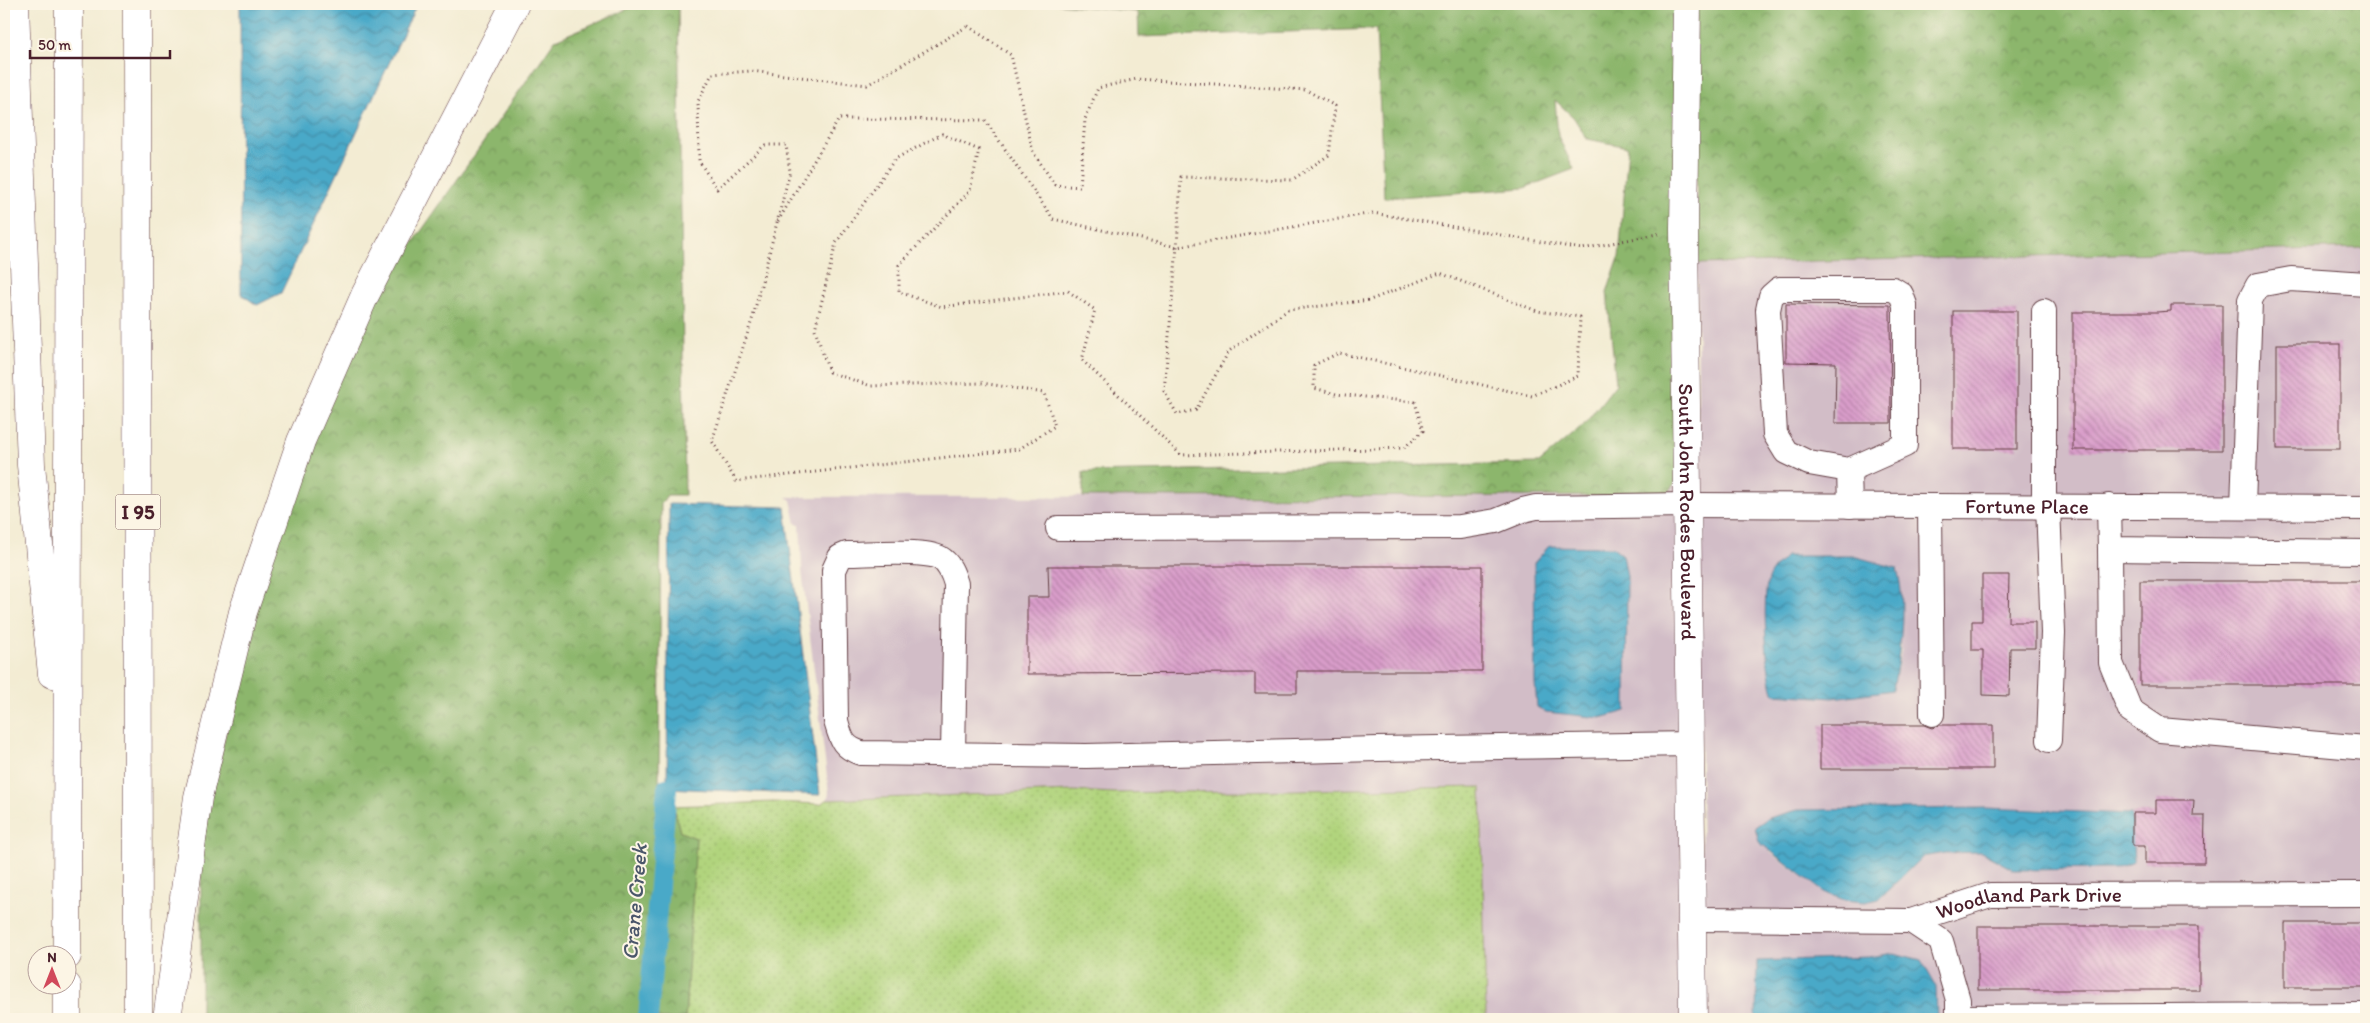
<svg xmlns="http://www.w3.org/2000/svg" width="2370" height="1023" viewBox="0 0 2370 1023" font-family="Itim,sans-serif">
<defs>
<pattern id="grass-dots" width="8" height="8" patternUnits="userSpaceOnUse" patternTransform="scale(1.25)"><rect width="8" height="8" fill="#b1d47d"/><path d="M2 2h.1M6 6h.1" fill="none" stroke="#9ab66c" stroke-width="1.8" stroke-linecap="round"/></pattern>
<pattern id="forest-crowns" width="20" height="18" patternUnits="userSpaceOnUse" patternTransform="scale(1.25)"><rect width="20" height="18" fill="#8cb66c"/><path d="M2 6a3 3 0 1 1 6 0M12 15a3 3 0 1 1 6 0" fill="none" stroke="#749359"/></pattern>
<pattern id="water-waves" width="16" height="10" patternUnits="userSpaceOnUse" patternTransform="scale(1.25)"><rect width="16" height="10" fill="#4aa9c8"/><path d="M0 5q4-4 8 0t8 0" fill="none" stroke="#4089a3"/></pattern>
<pattern id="building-back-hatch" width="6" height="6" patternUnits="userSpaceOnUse" patternTransform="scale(1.25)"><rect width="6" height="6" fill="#d99dca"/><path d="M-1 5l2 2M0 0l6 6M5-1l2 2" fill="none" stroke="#b27fa4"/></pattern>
</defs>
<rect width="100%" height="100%" fill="#fcf5e5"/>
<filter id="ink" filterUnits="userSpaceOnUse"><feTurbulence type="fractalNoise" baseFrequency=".02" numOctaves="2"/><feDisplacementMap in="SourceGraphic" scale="10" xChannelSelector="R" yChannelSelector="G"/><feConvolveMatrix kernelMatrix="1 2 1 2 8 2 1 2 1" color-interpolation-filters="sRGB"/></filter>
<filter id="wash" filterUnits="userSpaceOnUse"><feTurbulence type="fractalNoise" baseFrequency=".0096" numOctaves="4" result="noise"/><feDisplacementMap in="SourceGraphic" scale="20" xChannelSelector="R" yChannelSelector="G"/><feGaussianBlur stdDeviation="1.12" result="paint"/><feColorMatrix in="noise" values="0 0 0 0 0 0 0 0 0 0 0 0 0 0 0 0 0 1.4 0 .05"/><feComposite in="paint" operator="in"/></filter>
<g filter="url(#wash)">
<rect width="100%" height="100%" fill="#f3ecd3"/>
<!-- industrial -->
<g fill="#d2bdc7" fill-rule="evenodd">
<path d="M 2366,248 L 2366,1019 L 1937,1019 L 1936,986 L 1894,953 L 1869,957 L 1757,961 L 1756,1019 L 1703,1019 L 1697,264 ZM 1901,584 L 1901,651 L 1893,690 L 1767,650 ZM 1986,808 L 2056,810 L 2014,870 L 1981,852 L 1968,850 L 1922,857 L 1879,899 L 1845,900 L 1825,893 L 1770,852 L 1769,818 L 1798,810 Z"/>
<path d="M 1679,478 L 1683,1019 L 1486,1019 L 1481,787 L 1115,793 L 1073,791 L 827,800 L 829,793 L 802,571 L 800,524 L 796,524 L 791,500 L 786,497 L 759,497 L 1666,496 ZM 1534,563 L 1627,576 L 1626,711 L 1535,611 Z"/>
</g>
<!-- grass -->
<polygon fill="url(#grass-dots)" stroke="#7e7a54" points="1481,787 1486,1019 685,1019 695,838 680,832 672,806 773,802 820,804 827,800 1073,791 1115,793"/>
<!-- forest -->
<g fill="url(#forest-crowns)" stroke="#6b6a4c">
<polygon points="639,4 678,4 685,495 667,495 661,504 659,788 663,796 672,798 680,832 696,838 685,1019 201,1019 201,844 252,615 310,445 373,300 555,40"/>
<polygon points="1058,4 1677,4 1679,478 1666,496 1083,497 1083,472 1539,463 1583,426 1616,384 1607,292 1619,258 1628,147 1587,139 1574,118 1555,100 1558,136 1574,169 1524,188 1384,198 1376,29 1139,37 1138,12"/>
<polygon points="1696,4 2366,4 2366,248 1697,264"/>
</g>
<!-- water -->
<g fill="url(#water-waves)" stroke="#4a647a">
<polygon points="240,4 417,4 281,293 257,305 241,294"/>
<polygon points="669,504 785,507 820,795 667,788"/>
<polygon points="1549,546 1613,547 1623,555 1627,576 1626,711 1601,718 1546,712 1537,707 1535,683 1534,563"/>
<path d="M 1786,556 L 1853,556 L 1897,568 C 1907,607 1900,651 1893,690 L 1833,698 L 1774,694 C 1766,676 1763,605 1767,584 C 1768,573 1778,564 1786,556 Z"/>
<polygon points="1986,808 2131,814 2134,862 2115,869 2014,870 1981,852 1946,853 1922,857 1879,899 1865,902 1845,900 1825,893 1759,842 1755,827 1768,818 1798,810"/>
<polygon points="1894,953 1921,960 1936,986 1937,1019 1756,1019 1757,961 1869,957"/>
</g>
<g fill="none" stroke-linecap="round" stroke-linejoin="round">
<!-- canal -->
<polyline stroke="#4aa9c8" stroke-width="20" points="648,1019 667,788"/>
</g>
<g id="blocks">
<!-- building -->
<g fill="url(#building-back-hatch)">
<polygon points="1786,304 1890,305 1891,423 1835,423 1836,363 1786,362"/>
<polygon points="2171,305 2222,305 2222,450 2073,450 2073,312 2157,312 2171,311"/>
<rect x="1953" y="311" width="64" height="138"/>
<rect x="2277" y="344" width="63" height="105"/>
<polygon points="1048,566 1482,566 1482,671 1297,671 1297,693 1255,693 1255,673 1027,674 1027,597 1049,597"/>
<polygon points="1982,575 2009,575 2008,622 2035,622 2035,648 2010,648 2009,696 1983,695 1983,650 1972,650 1972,621 1982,621"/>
<rect x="2140" y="581" width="226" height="104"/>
<polygon points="1820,725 1924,725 1932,728 1940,725 1993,725 1993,769 1820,769"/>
<polygon points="2156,800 2194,800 2193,816 2205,816 2204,863 2145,863 2145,846 2132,846 2132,813 2156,813"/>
<rect x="2285" y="923" width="81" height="64"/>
<rect x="1978" y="926" width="221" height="64"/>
</g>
</g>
</g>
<g filter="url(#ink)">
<use href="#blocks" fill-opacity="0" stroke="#633e44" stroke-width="1"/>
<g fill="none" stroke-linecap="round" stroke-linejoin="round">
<!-- minor casing -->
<g stroke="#633e44" stroke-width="26">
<g id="minor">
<polyline points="2044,311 2044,506"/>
<polyline points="1849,470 1809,463 1786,452 1775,434 1768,310 1771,296 1779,289 1893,289 1901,294 1905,305 1905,445 1849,470 1850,506"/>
<polyline points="1930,506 1932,714"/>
<polyline points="2048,506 2053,633 2049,740"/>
<polyline points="2109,506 2110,549 2366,552"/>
<polyline points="2243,507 2250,300 2258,285 2291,279 2366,284"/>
<path id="s1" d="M 1058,528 L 1460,527 L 1496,521 L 1523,510 L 1536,507 L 1689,505 L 2366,508"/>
<polyline points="2110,549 2111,663 2130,710 2160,730 2366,748"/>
<path d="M 953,754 L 956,584 C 953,574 949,563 940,558 C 923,549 868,554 847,554 L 840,557 L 834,570 L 836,721 C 841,738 842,747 861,753 L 1086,756 L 1378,749 L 1691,744"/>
<path id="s2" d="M 1694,919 L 1911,921 L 1990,895 L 2366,894"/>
<polyline points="1911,921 1941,941 1958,1000 1958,1019"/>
<polyline points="1958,1017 2366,1015"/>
</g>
</g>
<!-- major casing -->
<g stroke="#633e44" stroke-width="29">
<g id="major">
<path id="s3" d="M 1687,4 L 1684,229 L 1693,1019"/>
</g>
</g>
<!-- highway casing -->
<g stroke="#633e44" stroke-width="29">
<g id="highway">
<polyline points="15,4 31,465 52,674"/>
<polyline points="137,4 138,1019"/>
<polyline points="67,956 69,4"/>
<polyline points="67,1019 67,986"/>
<polyline points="167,1019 198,797 243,612 301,441 365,295 515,4"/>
</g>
</g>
<!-- path -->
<g stroke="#633e44" stroke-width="3" stroke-dasharray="1 4" stroke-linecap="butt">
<polygon points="968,26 1011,55 1033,152 1055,185 1080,187 1085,119 1098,88 1137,79 1306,90 1335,106 1329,155 1292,180 1181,177 1177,247 1164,391 1177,414 1196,410 1229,351 1288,310 1370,300 1440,273 1537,311 1580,317 1578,376 1532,396 1339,353 1314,365 1314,388 1336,394 1415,402 1423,431 1404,448 1181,455 1082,360 1095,310 1068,291 942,307 899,292 899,265 970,191 979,150 942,134 895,159 836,243 815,329 829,372 871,386 982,383 1044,393 1055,426 1019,449 736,481 712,441 753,317 790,171 786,145 765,145 717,189 699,161 698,101 712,74 751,71 867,85"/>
<polyline points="778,221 839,119 985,120 1053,219 1177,247 1373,213 1582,249 1662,233"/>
</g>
<!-- minor -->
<use href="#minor" stroke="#fff" stroke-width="24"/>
<!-- major -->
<use href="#major" stroke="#fff" stroke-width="28"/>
<!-- highway -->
<use href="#highway" stroke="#fff" stroke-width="28"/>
</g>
</g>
<g text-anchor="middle" stroke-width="4" stroke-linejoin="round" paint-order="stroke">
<!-- shield labels -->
<rect fill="#fcf5e5" stroke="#7f5f63" stroke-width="1" x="115.5" y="494.5" width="45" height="35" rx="4"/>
<g font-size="20" font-weight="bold" fill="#4a1f2b">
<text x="138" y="519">I 95</text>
</g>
<!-- street labels -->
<g font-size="21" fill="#4a1f2b" stroke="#fcf5e5">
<text dy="7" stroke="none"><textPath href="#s1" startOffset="972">Fortune Place</textPath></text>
<text dy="7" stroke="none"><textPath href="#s3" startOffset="508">South John Rodes Boulevard</textPath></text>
<text dy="7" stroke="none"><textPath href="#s2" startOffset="338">Woodland Park Drive</textPath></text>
</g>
<!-- water labels -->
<g font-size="22" font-style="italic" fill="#4a566a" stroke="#fcf5e5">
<text transform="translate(634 902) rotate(-85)" y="8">Crane Creek</text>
</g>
</g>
<!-- margin -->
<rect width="2370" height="1023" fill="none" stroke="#fcf5e5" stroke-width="20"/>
<!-- north arrow -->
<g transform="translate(52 970)"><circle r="24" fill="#fcf5e5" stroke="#b59f9b"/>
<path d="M0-4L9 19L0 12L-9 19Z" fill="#d1495b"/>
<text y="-8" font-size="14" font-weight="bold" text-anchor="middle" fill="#4a1f2b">N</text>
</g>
<!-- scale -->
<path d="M30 50v8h140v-8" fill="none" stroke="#4a1f2b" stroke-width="2.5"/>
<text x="38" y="50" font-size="15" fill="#4a1f2b" stroke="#fcf5e5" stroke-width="4" paint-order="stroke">50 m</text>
</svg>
